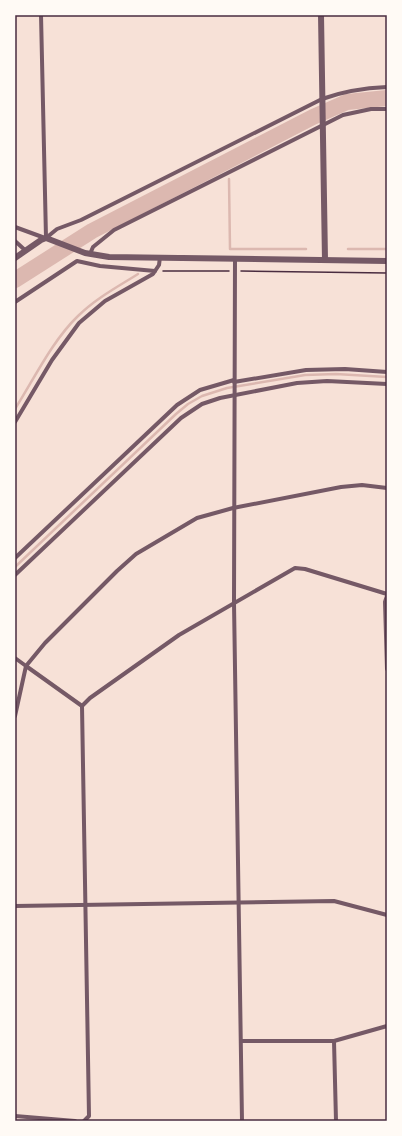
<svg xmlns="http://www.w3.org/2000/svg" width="402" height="1136" viewBox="0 0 402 1136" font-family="Cabin,sans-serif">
<rect width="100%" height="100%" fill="#f7e1d7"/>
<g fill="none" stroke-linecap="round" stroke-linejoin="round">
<!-- stream -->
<g stroke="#dcb8b0" stroke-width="2.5">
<polyline points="229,179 230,249 306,249"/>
<polyline points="348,249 387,249"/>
<path d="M 15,409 C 34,379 52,341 78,316 C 95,299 117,287 138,274"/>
<polyline points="15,567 176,414 188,404 202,396 227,388 305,375 336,374 387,377"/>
</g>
<!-- river -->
<polyline stroke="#dcb8b0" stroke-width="16" points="15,280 92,231 313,117 347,102 387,98"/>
<!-- path -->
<g stroke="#4a2c40" stroke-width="1.5">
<polyline points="163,271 229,271"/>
<polyline points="241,271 387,273"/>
</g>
<!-- minor -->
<g stroke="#755966" stroke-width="4">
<polyline points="41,15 46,238"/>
<polyline points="15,227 45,238"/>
<path d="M 46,238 L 57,229 L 81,220 L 322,99 C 344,91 364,88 387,87"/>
<polyline points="15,241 26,251"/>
<polyline points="90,254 93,247 114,230 343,115 371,109 387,109"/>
<polyline points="235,259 234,603 242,1121"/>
<polyline points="15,302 77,261 100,266 155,271"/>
<polyline points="234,382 306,370 345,369 387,372"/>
<polyline points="15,422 52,360 79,323 105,301 153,274 159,265 160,257"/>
<polyline points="15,558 177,405 200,390 234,380"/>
<polyline points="15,575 181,418 202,404 220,398 297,383 327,381 387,384"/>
<polyline points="387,596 385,602 387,669"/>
<polyline points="15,658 26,666 15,716"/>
<polyline points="82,706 26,666 45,643 117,571 136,554 197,518 233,508 341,487 362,485 387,488"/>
<polyline points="15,906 334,901 387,915"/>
<polyline points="241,1041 334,1041 387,1026"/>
<polyline points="334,1041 336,1121"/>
<polyline points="15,1116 75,1121"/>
<polyline points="84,1121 89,1116 82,706 90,698 179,635 295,568 305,569 387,594"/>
</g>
<!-- tertiary -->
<g stroke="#755966" stroke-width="6">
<polyline points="321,15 325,260"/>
<polyline points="15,258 41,240 46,238 85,253 109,257 387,261"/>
</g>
</g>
<!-- border -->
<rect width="402" height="1136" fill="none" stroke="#fffaf5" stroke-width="32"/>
<rect x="16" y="16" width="370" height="1104" fill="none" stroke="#4a2c40" stroke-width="1.5"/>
</svg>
